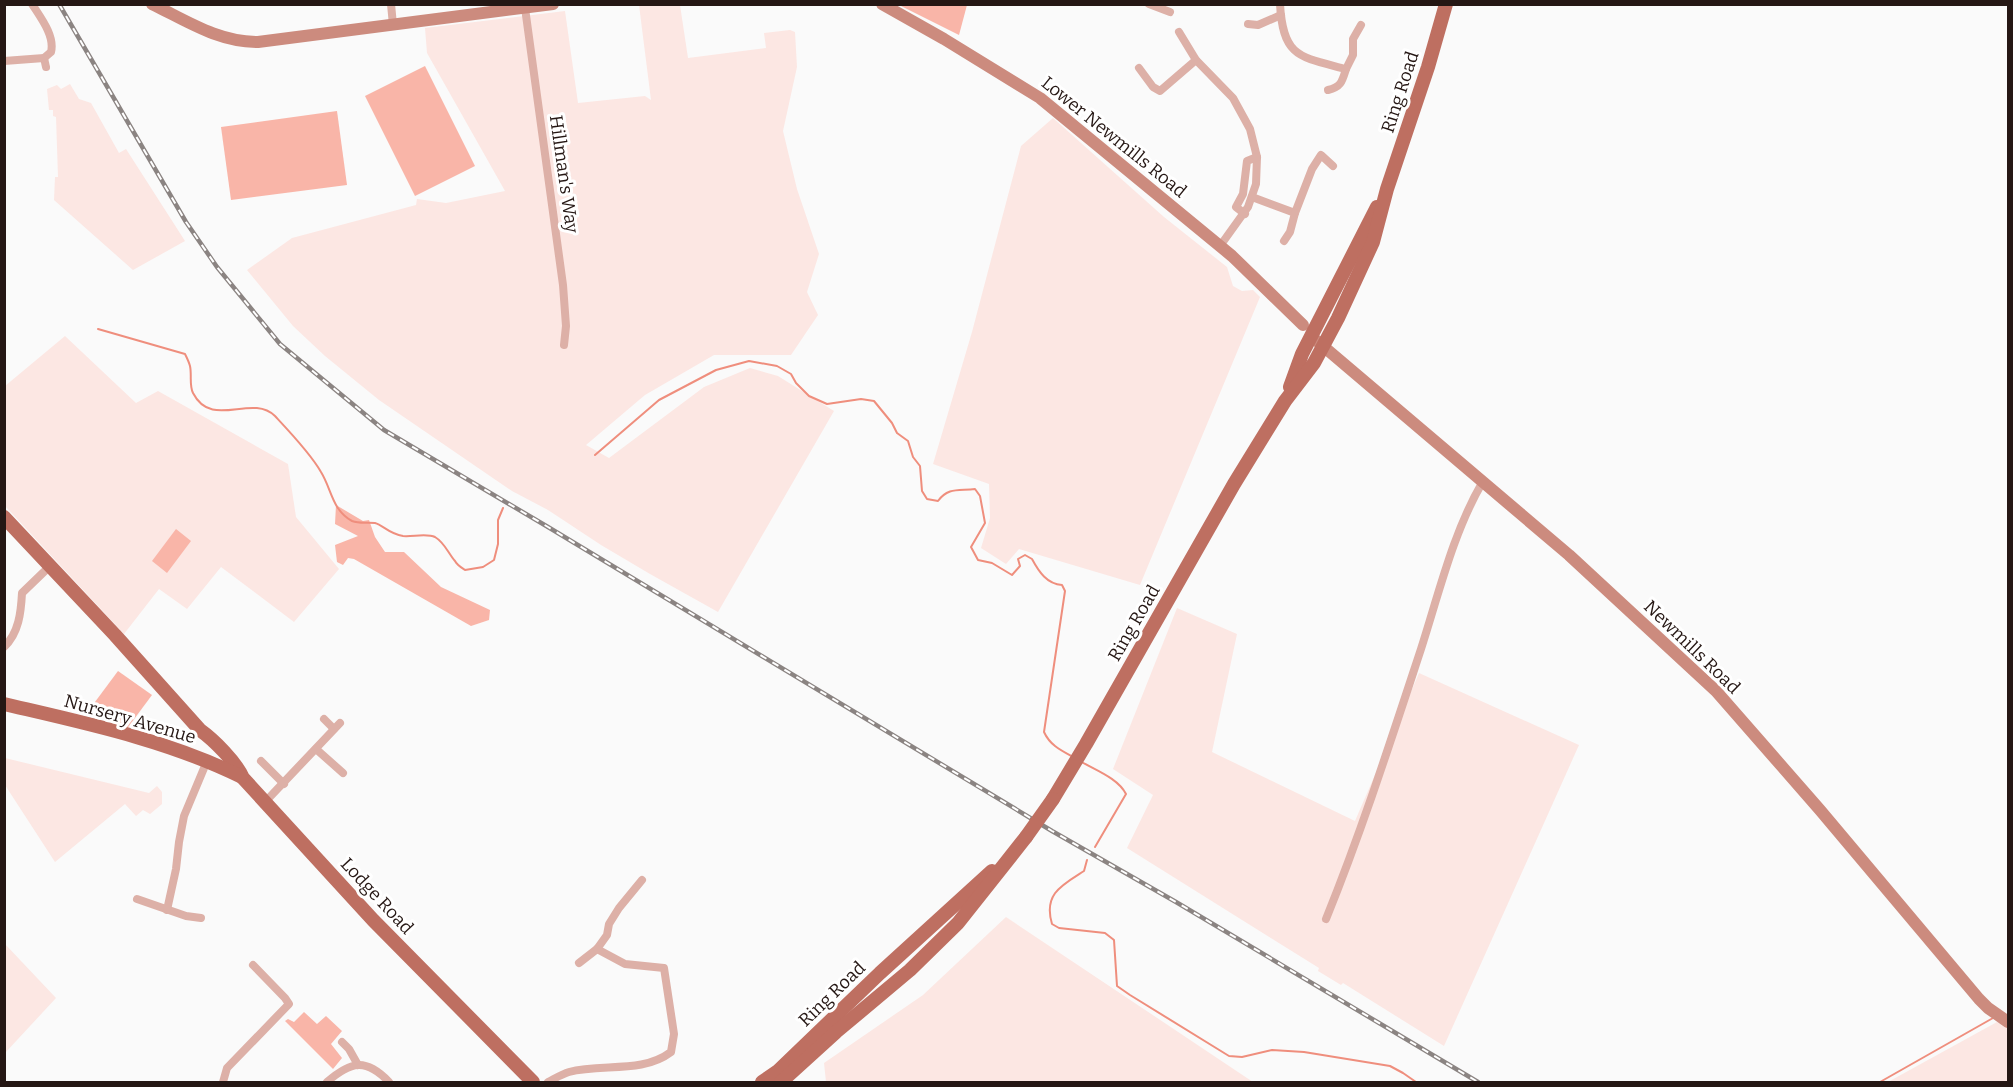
<svg xmlns="http://www.w3.org/2000/svg" width="2013" height="1087" viewBox="0 0 2013 1087" font-family="Bitter,serif">
<rect width="100%" height="100%" fill="#fafafa"/>
<!-- built -->
<g fill="#fce7e3">
<polygon points="639,5 680,5 688,58 766,48 764,33 790,30 795,32 797,67 783,131 797,189 819,254 807,292 818,315 791,355 714,355 645,395 586,445 609,458 704,387 750,368 778,376 834,411 718,612 650,574 601,545 548,510 512,491 379,400 325,356 293,326 247,270 292,238 416,205 417,199 446,203 505,191 427,53 425,28 565,11 578,103 645,96 651,100"/>
<polygon points="70,84 79,99 91,103 119,153 126,149 185,241 133,270 54,200 55,177 58,177 56,117 53,116 53,110 49,110 47,89 57,85 61,89"/>
<polygon points="1053,118 1164,217 1227,267 1233,286 1242,291 1253,290 1260,297 1140,585 1019,549 1006,564 981,548 990,518 989,484 933,464 972,332 1021,146"/>
<polygon points="65,336 136,403 158,391 288,464 296,517 339,569 294,622 221,567 187,609 159,589 124,634 5,506 5,386"/>
<polygon points="1177,608 1237,634 1212,752 1355,821 1419,673 1579,745 1444,1046 1343,983 1341,985 1318,971 1319,968 1127,848 1153,795 1113,769"/>
<polygon points="5,758 149,793 157,786 162,792 162,804 150,814 143,810 136,816 125,804 55,862 5,785"/>
<polygon points="1006,917 1253,1082 826,1082 824,1063 923,995"/>
<polygon points="4,943 56,998 5,1053 4,1053"/>
<polygon points="1997,1022 2008,1027 2008,1082 1888,1082"/>
</g>
<!-- green -->
<g fill="#f9b5a8">
<polygon points="899,5 967,5 959,35"/>
<polygon points="425,66 475,166 415,196 365,96"/>
<polygon points="337,111 347,185 231,200 221,127"/>
<polygon points="336,505 363,521 369,520 375,537 385,552 404,552 441,587 490,610 489,620 471,626 354,559 348,558 343,565 337,562 335,545 358,536 335,524"/>
<polygon points="176,529 191,541 167,573 152,561"/>
<polygon points="118,671 152,695 126,730 92,706"/>
<polygon points="304,1012 317,1024 326,1016 342,1031 331,1044 342,1058 333,1069 285,1021 288,1019 294,1022"/>
</g>
<g fill="none" stroke-linecap="round" stroke-linejoin="round">
<!-- stream -->
<g stroke="#ef8e7d" stroke-width="2">
<path d="M 98,329 L 185,354 C 187,358 189,362 190,366 C 192,375 189,385 193,393 C 212,430 251,393 275,416 C 289,431 311,454 321,472 C 332,490 332,510 352,521 C 360,524 367,522 375,523 C 383,525 389,534 403,536 C 412,537 427,533 435,537 C 445,543 448,553 455,561 C 457,565 462,568 465,570 L 483,567 L 494,560 L 498,544 L 498,520 L 503,508"/>
<path d="M 595,455 L 659,400 L 716,370 L 749,361 L 777,366 L 791,374 L 796,383 L 809,396 L 827,404 L 861,399 L 874,401 L 892,423 L 897,433 L 908,441 L 913,457 L 920,466 L 922,491 L 927,499 L 938,501 C 948,487 959,491 975,489 L 980,496 L 985,523 L 971,547 L 978,560 L 992,563 L 1012,575 L 1020,566 L 1018,559 L 1025,555 L 1032,559 C 1039,572 1047,584 1062,585 L 1065,591 L 1044,732 C 1050,745 1060,750 1073,757"/>
<path d="M 1080,761 C 1095,770 1118,778 1126,794 L 1095,847"/>
<path d="M 1087,860 L 1084,871 C 1062,885 1043,894 1052,924 L 1059,928 L 1105,933 L 1114,940 L 1117,986 L 1130,995 L 1229,1056 L 1242,1057 L 1272,1050 L 1304,1052 L 1390,1066 L 1403,1073 L 1416,1082"/>
<polyline points="1880,1082 1993,1018"/>
</g>
<!-- street -->
<g stroke="#ddb0a7" stroke-width="8">
<polyline points="391,4 393,25"/>
<polyline points="1149,4 1170,12"/>
<path d="M 1280,4 C 1283,58 1300,57 1346,69 L 1353,55 L 1353,39 L 1361,25"/>
<polyline points="525,8 563,285 566,326 564,345"/>
<polyline points="1248,24 1258,25 1281,15"/>
<polyline points="1179,32 1196,60 1233,98 1250,129 1257,157 1256,184 1248,207 1220,246"/>
<polyline points="44,58 46,67"/>
<path d="M 4,61 L 44,58 L 51,52 C 55,36 41,18 32,4"/>
<polyline points="1139,68 1153,87 1160,91 1196,60"/>
<path d="M 1328,90 C 1341,87 1342,82 1346,69"/>
<polyline points="1252,197 1295,213 1312,169 1321,155 1333,166"/>
<polyline points="1245,214 1236,207 1243,194 1247,161 1257,157"/>
<polyline points="1284,241 1290,232 1295,213"/>
<path d="M 4,647 C 19,633 21,612 22,593 L 50,566"/>
<polyline points="324,719 334,729"/>
<polyline points="316,749 343,773"/>
<polyline points="261,761 284,784"/>
<polyline points="266,801 340,723"/>
<polyline points="137,899 186,916 201,918"/>
<polyline points="167,910 176,869 179,842 184,816 207,761"/>
<path d="M 1326,919 C 1362,830 1391,740 1421,649 C 1439,593 1453,533 1482,483"/>
<polyline points="579,963 597,949 607,935 609,924 619,908 642,880"/>
<polyline points="342,1042 349,1049 358,1065"/>
<polyline points="223,1082 227,1068 289,1004 285,998 253,965"/>
<path d="M 327,1082 C 351,1061 366,1058 389,1082"/>
<path d="M 548,1082 C 554,1079 562,1074 569,1072 C 602,1063 642,1074 671,1052 L 674,1034 L 664,968 L 625,964 L 597,949"/>
</g>
<!-- secondary -->
<g stroke="#cc8b7e" stroke-width="12">
<path d="M 152,4 C 187,21 218,42 258,42 L 553,4"/>
<polyline points="882,4 944,39 1040,98 1232,256 1303,325"/>
<polyline points="1317,341 1569,555 1716,691 1820,810 1979,999 1988,1008 2008,1022"/>
</g>
<!-- primary -->
<g stroke="#be6f61" stroke-width="14">
<polyline points="1290,387 1302,354 1377,207"/>
<path d="M 4,517 L 115,635 L 200,730 C 214,740 236,762 243,778 L 373,920 L 533,1082"/>
<path d="M 4,704 C 85,723 167,740 242,777"/>
<polyline points="1053,799 1086,744 1234,484 1285,401 1314,363 1338,318 1373,242 1387,189 1428,67 1446,4"/>
<polyline points="762,1082 778,1071 880,973 992,871"/>
<polyline points="781,1082 836,1032 910,970 958,923 1026,837"/>
</g>
<!-- rail casing -->
<g stroke="#8b8482" stroke-width="4.5">
<polyline id="rail" points="59,4 186,222 217,267 280,344 384,430 548,527 1052,831 1176,902 1478,1082"/>
</g>
<!-- rail -->
<use href="#rail" stroke="#fff" stroke-width="2" stroke-dasharray="7" stroke-linecap="butt"/>
<!-- primary-bridge -->
<polyline stroke="#be6f61" stroke-width="14" points="1026,837 1053,799"/>
</g>
<g text-anchor="middle" stroke-width="6" stroke-linejoin="round" paint-order="stroke">
<!-- street labels -->
<g font-size="18" fill="#251714" stroke="#fff">
<text transform="translate(1400 92) rotate(-72)" y="6">Ring Road</text>
<text transform="translate(1114 137) rotate(39)" y="6">Lower Newmills Road</text>
<text transform="translate(564 174) rotate(82)" y="6">Hillman's Way</text>
<text transform="translate(1134 623) rotate(-60)" y="6">Ring Road</text>
<text transform="translate(1692 647) rotate(44)" y="6">Newmills Road</text>
<text transform="translate(130 719) rotate(16)" y="6">Nursery Avenue</text>
<text transform="translate(377 896) rotate(47)" y="6">Lodge Road</text>
<text transform="translate(832 994) rotate(-44)" y="6">Ring Road</text>
</g>
</g>
<!-- border -->
<rect width="2013" height="1087" fill="none" stroke="#251714" stroke-width="12"/>
</svg>
